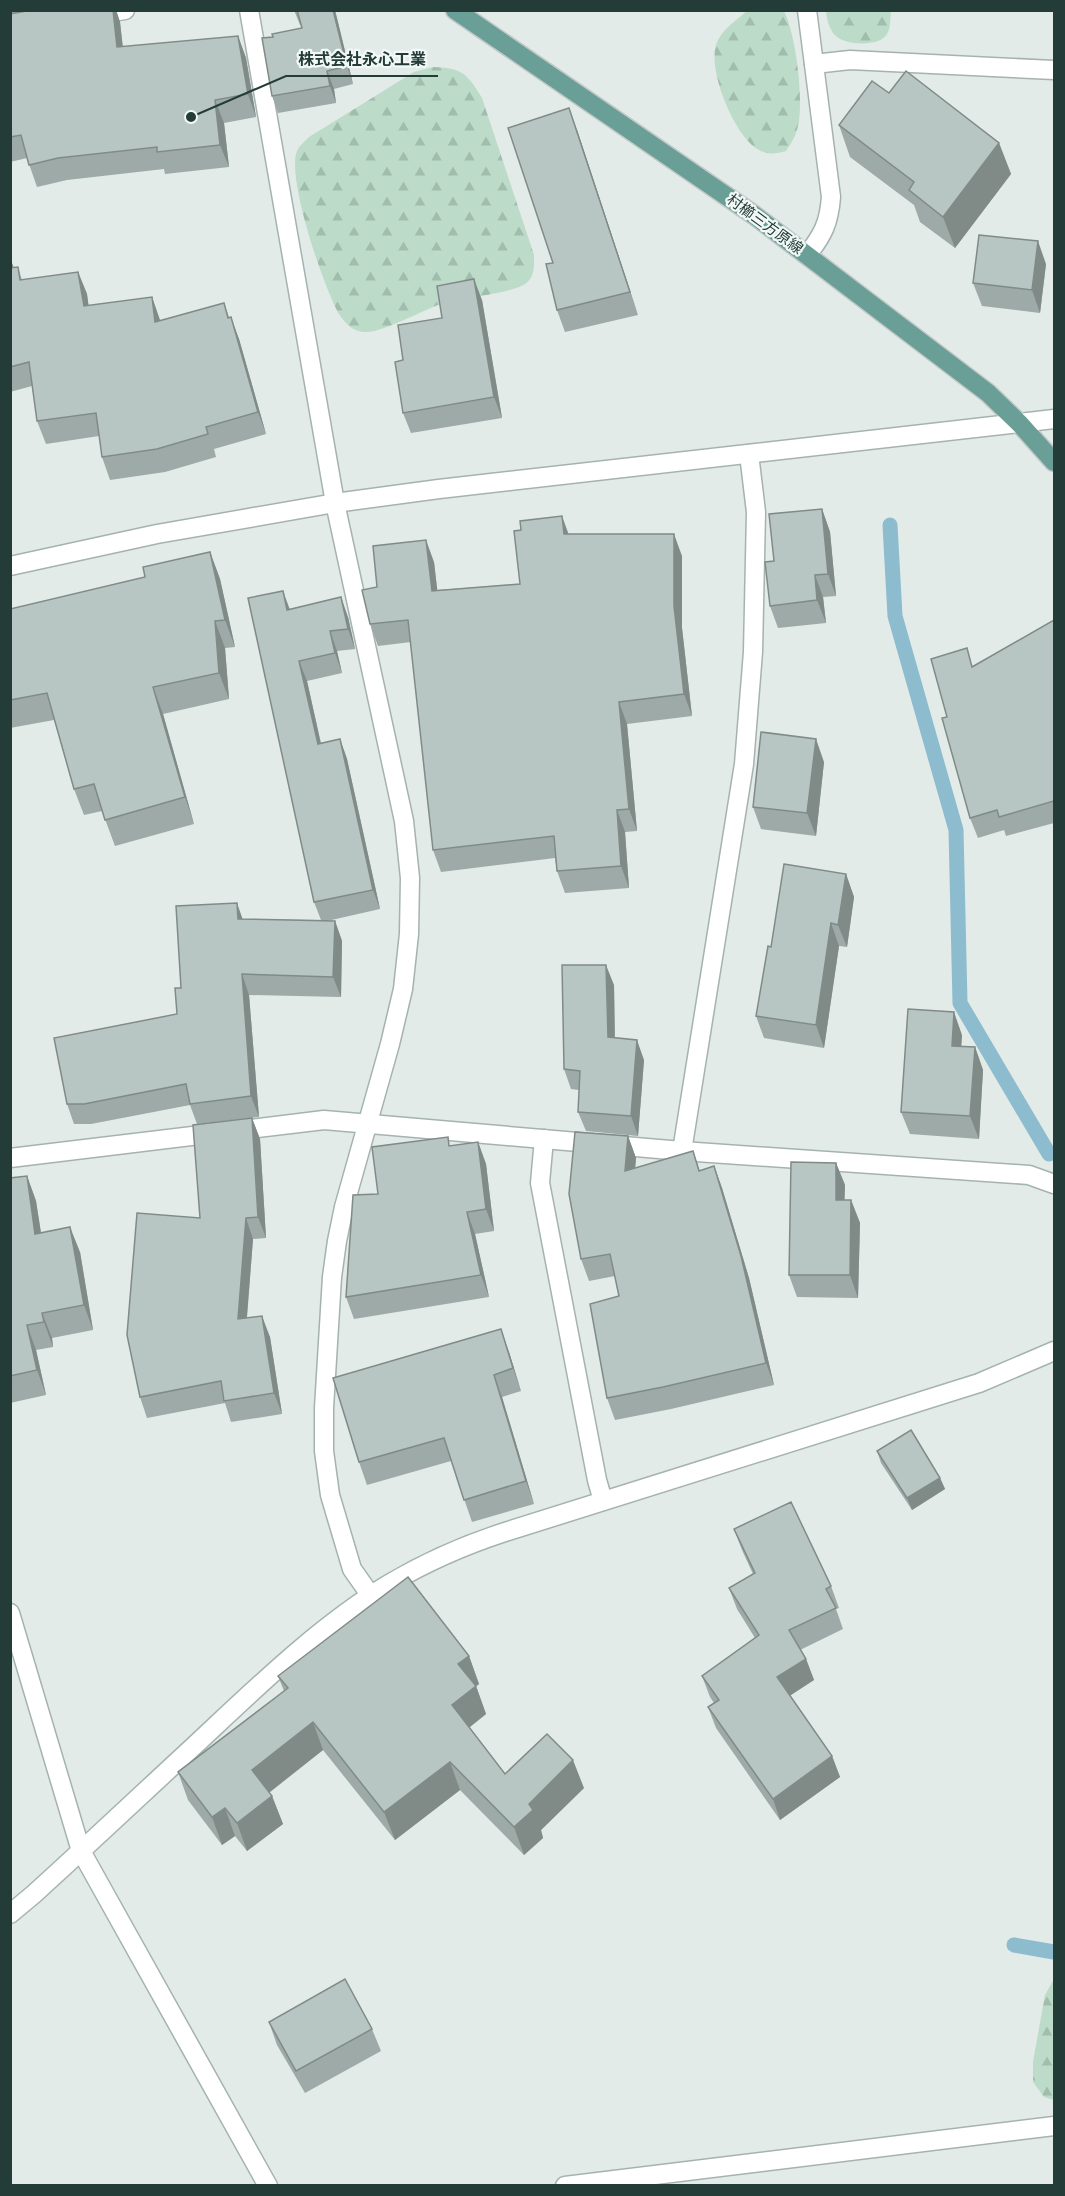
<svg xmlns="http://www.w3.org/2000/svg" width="1065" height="2196" viewBox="0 0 1065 2196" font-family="Signika,'Noto Sans JP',sans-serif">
<defs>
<pattern id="forest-firs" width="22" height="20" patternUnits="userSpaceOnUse" patternTransform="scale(1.5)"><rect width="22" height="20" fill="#bcdbc8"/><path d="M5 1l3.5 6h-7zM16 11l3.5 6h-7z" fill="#a1bdad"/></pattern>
</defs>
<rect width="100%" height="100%" fill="#e2ebe8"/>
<!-- forest -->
<g fill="url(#forest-firs)">
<path d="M 747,11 L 784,11 C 796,35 804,100 798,126 C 796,136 791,143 786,151 C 776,154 769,155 759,150 C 735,138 704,65 718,40 C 724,28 738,19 747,11 Z"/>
<path d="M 826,11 L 891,11 C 890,18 891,28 887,34 C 880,47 847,45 837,37 C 829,30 827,20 826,11 Z"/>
<path d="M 433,67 C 462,68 467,73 482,98 L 534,255 C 534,266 535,277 525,284 C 510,294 462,297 441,304 C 423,310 380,334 364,332 C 353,332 344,322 339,314 C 324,288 286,177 297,151 C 299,146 305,141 309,137 L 414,72 Z"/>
<polygon points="1054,1979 1054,2100 1044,2097 1033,2082 1033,2062 1045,1995"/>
</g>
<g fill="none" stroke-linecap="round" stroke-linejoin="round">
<!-- stream -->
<g stroke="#8dbcce" stroke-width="15">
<polyline points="890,525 895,616 956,830 960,1003 1049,1154"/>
<polyline points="1014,1945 1054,1952"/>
</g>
<!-- minor casing -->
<g stroke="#a5b3b0" stroke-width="21">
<g id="minor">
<polyline points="249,10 335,503 404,821 410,878 409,934 403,989 390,1044 344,1207 337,1241 332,1277 324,1408 324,1451 330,1495 352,1569 371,1596"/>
<path d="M 807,10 L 831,197 C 829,223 823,235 807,255"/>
<polyline points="94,15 125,10"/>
<polyline points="814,64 850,60 1054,70"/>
<polyline points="10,566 157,534 335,503 439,489 1054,419"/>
<polyline points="544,1139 540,1183 597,1480 603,1501"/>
<polyline points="682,1151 744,764 753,652 756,512 749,454"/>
<polyline points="10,1158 324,1120 682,1151 1029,1175 1054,1184"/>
<polyline points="10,1613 81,1851 268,2186"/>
<path d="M 10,1914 L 34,1894 C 88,1845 141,1795 194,1746 C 254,1690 319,1626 389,1584 C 426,1562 465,1545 505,1532 L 979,1383 L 1054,1351"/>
<polyline points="565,2186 1054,2126"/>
</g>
</g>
<!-- major casing -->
<g stroke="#c1c8c7" stroke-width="21">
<polyline id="major" points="455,10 754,215 988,393 1020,424 1054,462"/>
</g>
<!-- minor -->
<use href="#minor" stroke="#fff" stroke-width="18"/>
<!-- major -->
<use href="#major" stroke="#699f97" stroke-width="18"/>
</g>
<!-- wall -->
<g fill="#9daaa7">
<polygon points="10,10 116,10 120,22 123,47 238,36 246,58 256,117 224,123 229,167 165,174 164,169 67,180 37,187 27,158 10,162"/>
<polygon points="294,10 335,10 353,84 334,89 336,103 278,113 272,96 273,37 302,28 301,25 300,25"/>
<polygon points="889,93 999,143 1011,174 955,248 920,222 914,205 850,157 839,125"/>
<polygon points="577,130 638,315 565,332 557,310 553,263"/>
<polygon points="10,258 14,268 18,267 22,280 78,272 87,294 88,306 152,297 160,321 224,303 229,317 239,339 266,434 214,449 216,457 165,472 110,480 102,457 99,436 46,444 37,421 32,386 10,392"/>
<polygon points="1046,264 1040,313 982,306 973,283"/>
<polygon points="482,300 502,418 411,433 403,413 403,360 442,318"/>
<polygon points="822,509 830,532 836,596 823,597 826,623 778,628 770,606 774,561"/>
<polygon points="569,534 682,556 682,628 692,716 627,724 637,831 625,832 629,888 565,893 557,871 555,858 441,872 433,850 411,642 378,646 370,624 377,587 434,562 437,590 520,584"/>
<polygon points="210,552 220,579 235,647 225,648 229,699 163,714 194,824 115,846 102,811 84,815 74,789 54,720 10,728 10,609 145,577"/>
<polygon points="290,609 348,617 355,649 337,651 342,673 307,681 321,743 340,739 347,759 380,909 327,921 335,921 342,941 341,997 249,995 259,1117 197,1124 190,1105 91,1124 74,1124 67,1104 177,1014 181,988 242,919 321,920 314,902"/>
<polygon points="1054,620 1054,823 1006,836 1004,830 978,838 970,818 947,717 973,666"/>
<polygon points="824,762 816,836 761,829 753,807"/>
<polygon points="846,874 854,897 847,947 839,946 824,1048 764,1038 756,1016 771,947"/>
<polygon points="614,985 615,1038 644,1060 638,1136 586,1131 578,1112 579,1090 571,1089 564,1069"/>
<polygon points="962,1035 961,1046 975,1047 983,1070 979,1139 910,1134 901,1112"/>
<polygon points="252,1118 260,1139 266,1238 253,1239 247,1318 270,1337 282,1414 231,1422 225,1403 147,1418 140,1397 200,1218"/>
<polygon points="628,1136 636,1158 635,1168 693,1151 700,1171 714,1166 722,1188 749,1278 774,1385 671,1409 615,1420 607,1398 619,1296 615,1276 589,1281 581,1259"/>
<polygon points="478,1142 486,1164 494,1231 475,1234 489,1297 354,1319 346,1297 378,1194 452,1146"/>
<polygon points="836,1163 845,1185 844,1200 851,1200 860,1223 858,1298 797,1297 789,1275"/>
<polygon points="27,1176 36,1201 41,1233 80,1252 93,1330 52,1338 53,1347 36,1350 46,1395 10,1403 10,1178"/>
<polygon points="509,1352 521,1391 502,1397 534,1504 472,1522 451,1461 367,1485 359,1462"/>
<polygon points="877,1451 940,1478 945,1489 912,1510 881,1463"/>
<polygon points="734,1529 831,1586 839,1608 836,1609 843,1629 800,1650 806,1659 814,1680 790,1695 832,1756 840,1777 780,1820 716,1728 708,1707 714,1703 710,1697 702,1676 755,1638 737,1609 729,1588 753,1574 742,1550"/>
<polygon points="469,1656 479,1684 476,1686 486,1714 469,1728 505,1774 584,1788 541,1830 543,1838 524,1855 460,1790 395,1840 323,1750 269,1793 272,1796 283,1824 247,1851 235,1836 222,1845 188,1800 178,1772 284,1691 278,1676"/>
<polygon points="269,2022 372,2029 381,2051 305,2093 277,2045"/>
</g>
<!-- shaded-wall -->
<g fill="#808b88">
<polygon points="113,10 116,10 120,22 125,70 117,47"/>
<polygon points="333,10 335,10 353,84 347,66"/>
<polygon points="238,36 246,58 256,117 248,94"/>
<polygon points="327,71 334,89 336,103 330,86"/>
<polygon points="215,100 224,123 229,167 220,145"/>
<polygon points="569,108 577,130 638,315 630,292"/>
<polygon points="999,143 1011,174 955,248 943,217"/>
<polygon points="1038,241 1046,264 1040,313 1032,290"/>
<polygon points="10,258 16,274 11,268"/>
<polygon points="78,272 87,294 92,329 84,306"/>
<polygon points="474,279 482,300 502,418 494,397"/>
<polygon points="152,297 160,320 163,345 155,322"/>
<polygon points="231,317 239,339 266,434 258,412"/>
<polygon points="822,509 830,532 836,596 828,574"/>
<polygon points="562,516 570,538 564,534"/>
<polygon points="674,534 682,556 682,628 692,716 684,694 674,606"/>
<polygon points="426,540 434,562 440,613 432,591"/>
<polygon points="210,552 220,579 235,647 225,620"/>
<polygon points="815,575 823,597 826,623 817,600"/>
<polygon points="283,591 290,610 287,610"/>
<polygon points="341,597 348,617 355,649 348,629"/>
<polygon points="215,621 225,648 229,699 219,673"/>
<polygon points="330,631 337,651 342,673 335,653"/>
<polygon points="299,661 307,681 325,763 318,744"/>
<polygon points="153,687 163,714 194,824 185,797"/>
<polygon points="619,702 627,724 637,831 629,809"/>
<polygon points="340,739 347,759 380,909 373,890"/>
<polygon points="816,739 824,762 816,836 807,813"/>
<polygon points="617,810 625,832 629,888 621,866"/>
<polygon points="846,874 854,897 847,947 838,925"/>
<polygon points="237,903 244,923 238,919"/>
<polygon points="335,921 342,941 341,997 333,977"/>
<polygon points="831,923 839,946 824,1048 816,1025"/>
<polygon points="606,965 614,985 615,1057 608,1037"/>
<polygon points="242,974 249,995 259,1117 251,1096"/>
<polygon points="954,1012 962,1035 960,1068 952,1046"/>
<polygon points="637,1040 644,1060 638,1136 631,1116"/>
<polygon points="975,1047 983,1070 979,1139 970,1116"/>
<polygon points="252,1118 260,1139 266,1238 258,1217"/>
<polygon points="628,1136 636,1158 633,1193 625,1171"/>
<polygon points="478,1142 486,1164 494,1231 486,1209"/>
<polygon points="836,1163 845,1185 844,1222 836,1200"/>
<polygon points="714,1166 722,1188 749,1278 774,1385 766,1363"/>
<polygon points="27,1176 36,1201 45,1259 35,1234"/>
<polygon points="851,1200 860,1223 858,1298 850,1275"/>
<polygon points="467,1212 475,1234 489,1297 481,1275"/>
<polygon points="246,1218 253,1239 245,1340 238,1319"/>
<polygon points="70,1227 80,1252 93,1330 84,1305"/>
<polygon points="42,1313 52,1338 53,1347 44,1322"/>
<polygon points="262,1316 270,1337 282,1414 274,1393"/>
<polygon points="27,1325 36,1350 46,1395 37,1370"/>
<polygon points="501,1329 509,1352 521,1391 513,1368"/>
<polygon points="494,1375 502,1397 534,1504 526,1481"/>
<polygon points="940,1478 945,1489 912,1510 907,1498"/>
<polygon points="469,1656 479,1684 469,1692 458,1664"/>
<polygon points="806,1659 814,1680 785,1699 777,1677"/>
<polygon points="476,1686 486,1714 462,1733 452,1705"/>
<polygon points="313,1722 323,1750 262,1798 252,1770"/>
<polygon points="832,1756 840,1777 780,1820 773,1799"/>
<polygon points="573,1760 584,1788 541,1830 543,1838 524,1855 514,1827 529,1804"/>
<polygon points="450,1762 460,1790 395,1840 384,1812"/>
<polygon points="272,1796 283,1824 247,1851 237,1823"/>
<polygon points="225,1808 235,1836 222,1845 212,1817"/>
</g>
<!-- building -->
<g fill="#b7c6c2" stroke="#808b88" stroke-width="1.5">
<polygon points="32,10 113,10 117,47 238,36 248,94 215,100 220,145 157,152 157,147 58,158 29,165 21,135 10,137 10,14"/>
<polygon points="297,10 333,10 347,66 327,71 330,86 272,96 262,38 273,37 272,34 302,28"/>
<polygon points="906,71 999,143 943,217 909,190 914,182 839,125 872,81 889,93"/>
<polygon points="569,108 630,292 557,310 546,264 553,263 508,128"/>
<polygon points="979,235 1038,241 1032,290 973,283"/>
<polygon points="18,267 20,280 78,272 84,306 152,297 155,322 224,303 228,318 231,317 258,412 206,427 208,434 157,449 102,457 96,413 37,421 29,362 10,367 10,268"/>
<polygon points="474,279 494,397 403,413 395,362 403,360 398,325 442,318 437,286"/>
<polygon points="822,509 828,574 815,575 817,600 770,606 765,562 774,561 769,514"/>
<polygon points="562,516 564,534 674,534 674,606 684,694 619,702 629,809 617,810 621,866 557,871 554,836 433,850 408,620 370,624 362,590 377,587 373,546 426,540 432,591 520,584 514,531 521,530 520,521"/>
<polygon points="210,552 225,620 215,621 219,673 153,687 185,797 105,820 94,784 74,789 47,693 10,700 10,609 145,577 143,567"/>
<polygon points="283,591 287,610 341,597 348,629 330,631 335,653 299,661 318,744 340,739 373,890 314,902 248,598"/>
<polygon points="1054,620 1054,801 999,817 997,810 970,818 942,718 947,717 931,659 967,648 972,667"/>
<polygon points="761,732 816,739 807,813 753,807"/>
<polygon points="784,864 846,874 838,925 831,923 816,1025 756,1016 768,946 771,947"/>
<polygon points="237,903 238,919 335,921 333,977 242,974 251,1096 190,1104 186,1084 84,1104 67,1104 54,1038 177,1014 175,988 181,988 176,906"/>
<polygon points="562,965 606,965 608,1037 637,1040 631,1116 578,1112 580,1071 564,1069"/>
<polygon points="908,1009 954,1012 952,1046 975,1047 970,1116 901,1112"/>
<polygon points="252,1118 258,1217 246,1218 238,1319 262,1316 274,1393 224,1401 221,1381 140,1397 127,1335 137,1213 200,1218 193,1125"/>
<polygon points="575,1132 628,1136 625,1171 693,1151 699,1171 714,1166 741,1256 766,1363 663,1387 607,1398 590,1304 619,1296 610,1254 581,1259 569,1194"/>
<polygon points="448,1137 449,1146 478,1142 486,1209 467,1212 481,1275 346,1297 353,1195 378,1194 372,1147"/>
<polygon points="791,1162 836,1163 836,1200 851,1200 850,1275 789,1275"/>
<polygon points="27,1176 35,1234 70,1227 84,1305 42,1313 44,1322 27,1325 37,1370 10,1376 10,1178"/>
<polygon points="501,1329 513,1368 494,1375 526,1481 464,1500 444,1438 359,1462 333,1378"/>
<polygon points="911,1430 940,1478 907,1498 877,1451"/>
<polygon points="791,1502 831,1586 826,1589 836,1608 789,1630 806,1659 777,1677 832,1756 773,1799 708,1707 719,1700 702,1676 759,1635 729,1588 755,1573 734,1529"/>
<polygon points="408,1577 469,1656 458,1664 476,1686 452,1705 505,1774 547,1734 573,1760 529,1804 533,1810 514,1827 450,1762 384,1812 313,1722 252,1770 272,1796 237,1823 225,1808 212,1817 178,1772 288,1688 278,1676"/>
<polygon points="345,1979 372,2029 296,2071 269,2022"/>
</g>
<g text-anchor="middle" stroke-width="4.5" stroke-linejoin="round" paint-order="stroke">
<!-- street labels -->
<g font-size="15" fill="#233c38" stroke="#f2f8f6">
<text transform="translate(765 224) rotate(36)" y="5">村櫛三方原線</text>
</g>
</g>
<!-- callouts -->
<path fill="none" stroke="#233c38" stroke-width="2" d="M191 117L286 76H438"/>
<circle fill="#233c38" stroke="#f2f8f6" stroke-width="2" cx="191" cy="117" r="6"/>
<g font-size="16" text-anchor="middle" font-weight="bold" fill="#233c38" stroke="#f2f8f6" stroke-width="4.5" stroke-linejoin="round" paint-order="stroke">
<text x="362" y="65">株式会社永心工業</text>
</g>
<!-- border -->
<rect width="1065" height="2196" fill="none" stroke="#233c38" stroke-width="24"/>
</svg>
